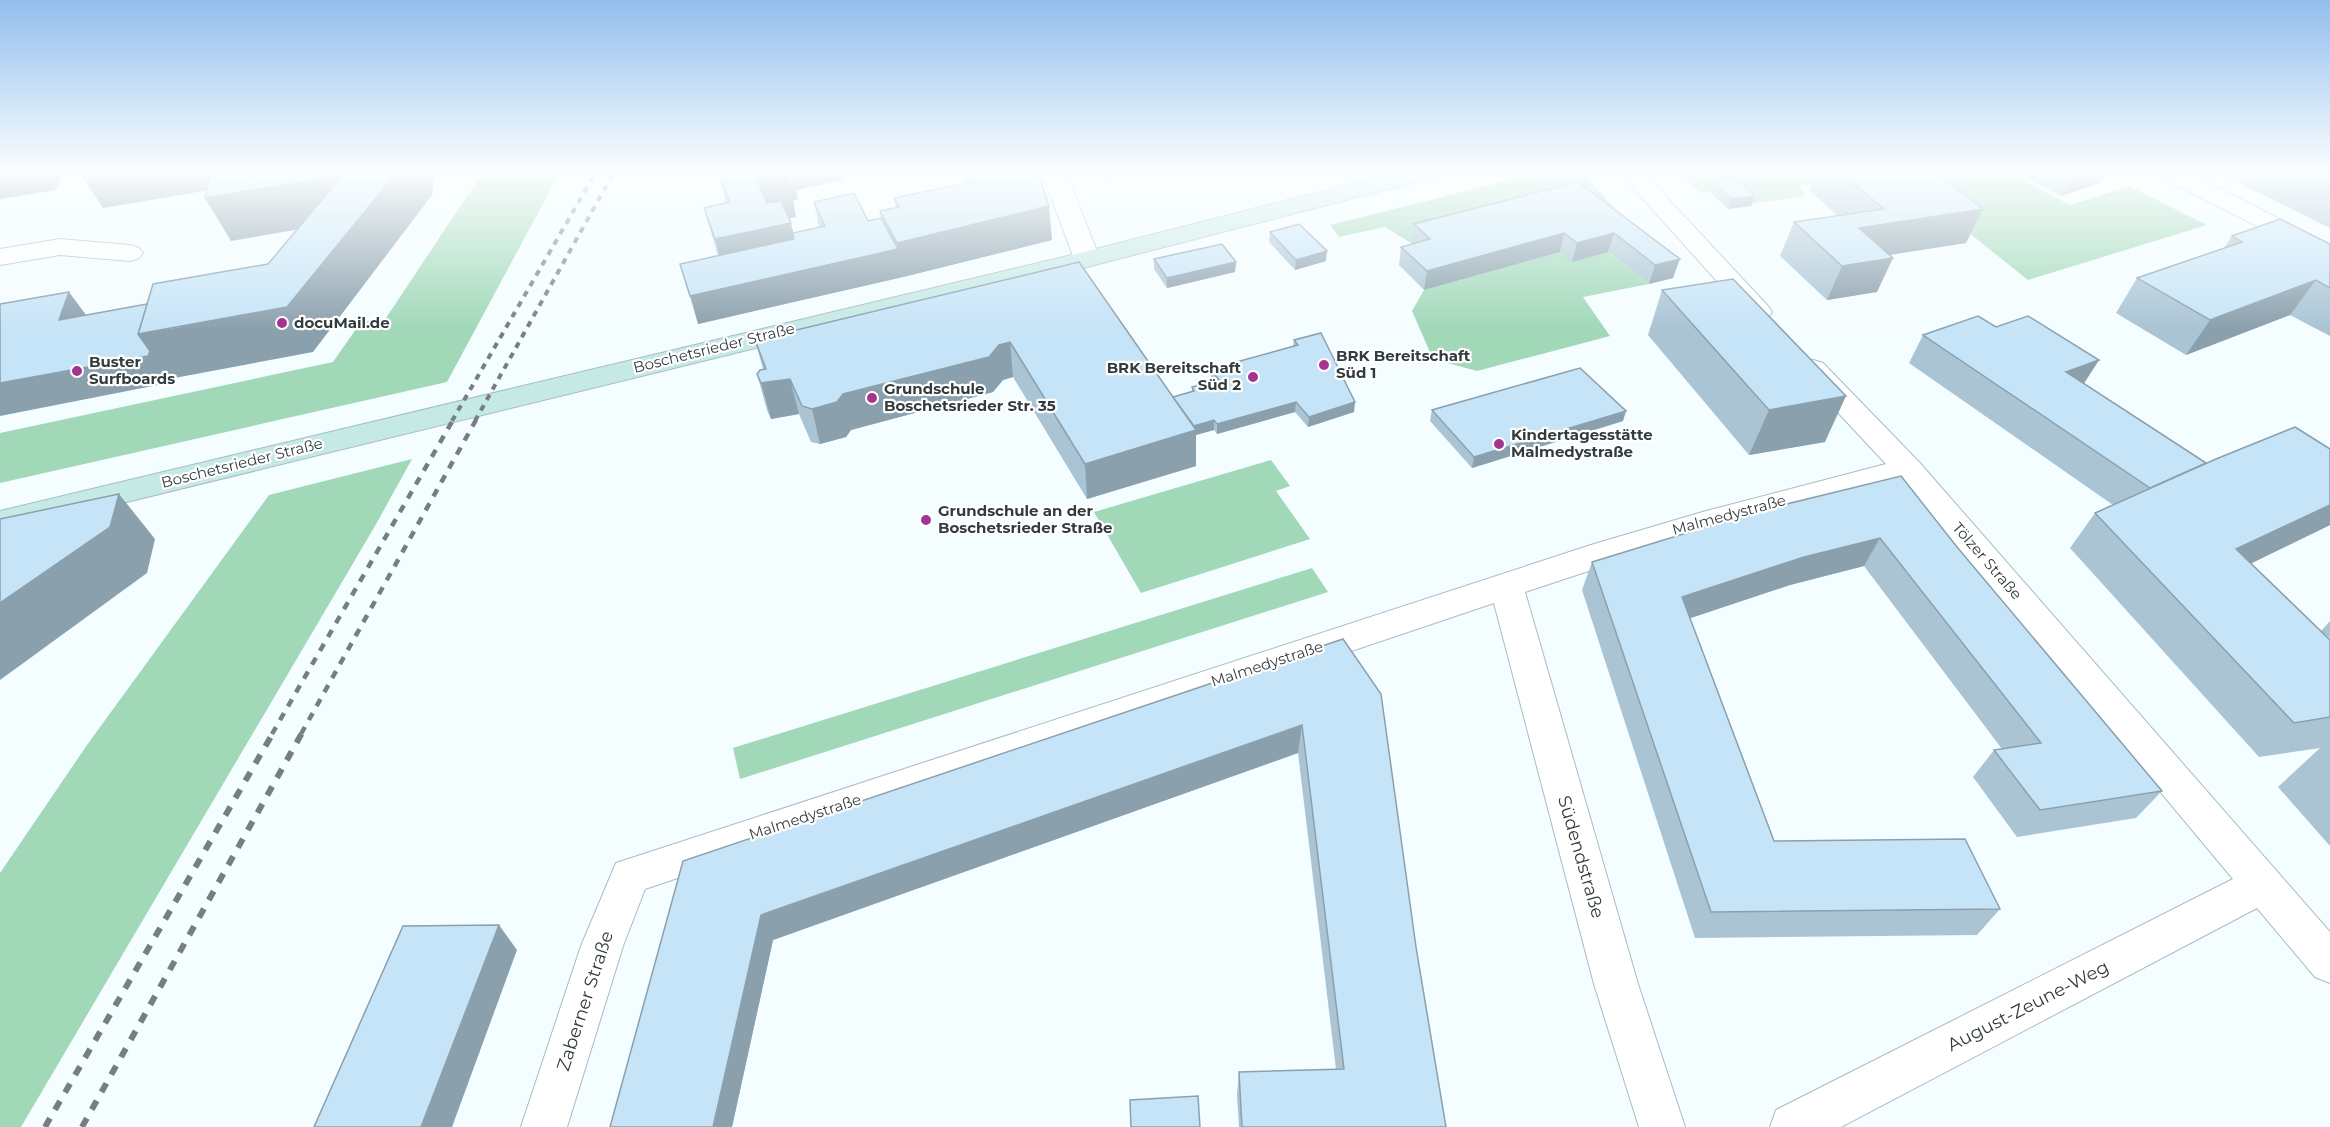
<svg xmlns="http://www.w3.org/2000/svg" width="2330" height="1127" viewBox="0 0 2330 1127" font-family="Montserrat,sans-serif">
<rect width="100%" height="100%" fill="#f4fdff"/>
<!-- green -->
<g fill="#a0d8b8">
<polygon points="483,172 560,172 447,382 0,483 0,433 333,362 361,322 386,318"/>
<polygon points="1542,172 1582,172 1615,209 1592,214 1574,200 1411,243 1385,227 1339,237 1330,225"/>
<polygon points="1679,172 1944,172 1895,180 1853,178 1800,186 1805,196 1749,204 1732,188 1700,193"/>
<polygon points="1958,172 2008,172 2070,205 2129,186 2207,225 2028,280 1904,181"/>
<polygon points="1560,252 1608,252 1649,284 1583,297 1610,336 1477,371 1433,359 1412,311 1424,290"/>
<polygon points="412,459 375,526 21,1127 0,1127 0,873 87,745 269,495"/>
<polygon points="1271,460 1290,486 1276,491 1310,539 1141,593 1094,512"/>
<polygon points="1312,568 1328,592 740,779 733,748"/>
</g>
<g fill="none" stroke-linecap="round" stroke-linejoin="round">
<!-- street casing -->
<g stroke="#a8bdc0" stroke-width="2">
<g id="street">
<polygon points="1042,172 1066,172 1100,259 1096,264 1087,267 1078,264 1074,259"/>
<polygon points="1619,172 1643,172 1768,306 1772,312 1768,318 1759,320 1750,318"/>
<polygon points="2157,172 2187,172 2330,245 2330,263 2160,177"/>
<polygon points="60,239 130,245 139,248 143,253 139,258 130,261 60,255 0,265 0,249"/>
<polygon points="1813,360 1823,363 1919,462 2330,932 2330,983 2315,977 2257,908 1841,1127 1770,1127 1776,1110 2233,879 1901,481 1667,545 1525,592 1638,984 1685,1127 1639,1127 1594,984 1494,603 645,889 623,946 567,1127 521,1127 581,946 616,863 1594,544 1706,511 1886,464 1803,375 1799,369 1803,363"/>
</g>
</g>
<!-- secondary casing -->
<g stroke="#a8bdc0" stroke-width="2">
<polygon id="secondary" points="1398,172 1439,172 1436,177 1087,267 0,533 0,511 1084,252"/>
</g>
<!-- street -->
<use href="#street" fill="#fff" fill-rule="evenodd"/>
<!-- secondary -->
<use href="#secondary" fill="#c5e9e5" fill-rule="evenodd"/>
<!-- rail-far2 -->
<g stroke="#767f80" stroke-width="4" stroke-dasharray="6 6" stroke-linecap="butt">
<polyline points="452,421 596,172"/>
<polyline points="475,421 614,172"/>
</g>
<!-- rail-far1 -->
<g stroke="#767f80" stroke-width="4.5" stroke-dasharray="8 8" stroke-linecap="butt">
<polyline points="272,734 453,420"/>
<polyline points="301,734 476,420"/>
</g>
<!-- rail -->
<g stroke="#767f80" stroke-width="6" stroke-dasharray="10 10" stroke-linecap="butt">
<polyline points="45,1127 273,733"/>
<polyline points="82,1127 302,733"/>
</g>
</g>
<!-- wall -->
<g fill="#aac4d4">
<polygon points="718,172 841,172 842,180 796,190 798,199 793,201 796,217 789,218 793,233 819,228 814,202 868,221 881,218 880,211 896,208 894,198 966,183 962,172 1038,172 1052,240 903,277 698,324 718,256 704,208 726,203"/>
<polygon points="1816,172 1935,172 1983,209 1966,243 1889,255 1877,292 1827,300 1780,256 1794,222 1838,216 1809,190"/>
<polygon points="2017,172 2106,172 2100,183 2061,196"/>
<polygon points="2217,172 2305,172 2299,181 2305,172 2330,172 2330,228"/>
<polygon points="1578,182 1673,278 1649,284 1608,252 1572,262 1560,252 1424,290 1399,265 1401,247 1412,244 1414,224"/>
<polygon points="1713,182 1755,196 1751,206 1728,209 1709,191"/>
<polygon points="1270,232 1326,261 1295,270 1269,242"/>
<polygon points="2232,236 2330,244 2330,336 2290,315 2186,355 2116,313 2137,278 2224,248"/>
<polygon points="1154,259 1236,262 1235,272 1167,288 1154,269"/>
<polygon points="1079,262 1173,397 1192,391 1192,387 1213,381 1211,379 1211,369 1293,346 1294,340 1354,412 1308,427 1295,412 1217,434 1214,430 1196,435 1196,466 1087,499 1013,377 1003,380 993,392 851,430 846,437 820,444 811,442 799,414 771,419 767,410 757,374 763,369 755,340"/>
<polygon points="1662,290 1825,442 1749,455 1648,335"/>
<polygon points="1996,327 2099,360 2083,384 2206,463 2330,525 2251,563 2321,631 2330,621 2330,638 2321,632 2330,640 2330,846 2278,787 2320,748 2259,757 2070,548 2095,513 2113,505 1909,363 1923,335"/>
<polygon points="1432,410 1623,421 1472,468 1430,421"/>
<polygon points="1758,511 1957,547 2162,791 2136,818 2017,837 1973,777 1994,750 2002,749 1864,566 1790,585 1690,618 1774,841 2000,909 1977,935 1695,938 1582,590 1592,562"/>
<polygon points="1343,639 1416,947 1446,1127 1239,1127 1237,1095 1239,1072 1336,1069 1298,753 773,940 732,1127 610,1127 683,861"/>
</g>
<!-- shaded-wall -->
<g fill="#8ba0ad">
<polygon points="41,172 63,172 56,190 0,199 0,179"/>
<polygon points="96,172 293,172 293,176 103,208 81,175"/>
<polygon points="397,172 433,172 435,175 432,195 313,352 169,379 168,383 0,416 0,383 138,334 181,327 359,219 231,241 205,198 343,175"/>
<polygon points="790,172 841,172 842,180 796,190 798,199 793,201 796,217 768,223 757,180 787,174"/>
<polygon points="1107,172 1133,172 1107,178"/>
<polygon points="2087,172 2106,172 2100,183 2061,196 2072,178"/>
<polygon points="1755,196 1751,206 1728,209 1731,199"/>
<polygon points="1049,206 1052,240 903,277 897,243"/>
<polygon points="1983,209 1966,243 1844,262 1859,228"/>
<polygon points="791,223 801,266 727,283 715,239"/>
<polygon points="1564,233 1560,252 1424,290 1427,271"/>
<polygon points="1614,233 1608,252 1572,262 1577,243"/>
<polygon points="898,249 903,277 698,324 690,296"/>
<polygon points="1327,251 1326,261 1295,270 1296,260"/>
<polygon points="1893,258 1877,292 1827,300 1842,266"/>
<polygon points="1680,259 1673,278 1649,284 1655,265"/>
<polygon points="1236,262 1235,272 1167,288 1167,278"/>
<polygon points="2316,280 2290,315 2186,355 2210,320"/>
<polygon points="69,292 89,319 59,320"/>
<polygon points="1010,342 1013,377 1003,380 993,392 851,430 846,437 820,444 812,409 843,394 999,345"/>
<polygon points="2099,360 2081,388 2066,372"/>
<polygon points="790,379 799,414 771,419 761,383"/>
<polygon points="1846,396 1825,442 1749,455 1769,410"/>
<polygon points="1296,402 1295,412 1217,434 1217,424"/>
<polygon points="1355,402 1354,412 1308,427 1309,417"/>
<polygon points="1626,411 1623,421 1472,468 1474,457"/>
<polygon points="1214,420 1214,430 1196,435 1196,466 1087,499 1085,464 1179,430"/>
<polygon points="119,494 155,539 147,573 0,680 0,603"/>
<polygon points="2330,505 2330,525 2207,585 2236,549"/>
<polygon points="1880,538 1864,566 1790,585 1670,625 1682,597 1804,557"/>
<polygon points="1302,725 1298,753 773,940 732,1127 713,1127 761,915"/>
<polygon points="499,925 517,950 452,1127 421,1127"/>
</g>
<!-- building -->
<g fill="#c6e4f7" stroke="#8ba0ad" stroke-width="1.5">
<polygon points="0,172 41,172 0,179"/>
<polygon points="82,172 96,172 81,175"/>
<polygon points="211,172 397,172 287,307 138,334 153,284 268,264 343,175 205,198"/>
<polygon points="718,172 786,172 787,174 757,180 767,203 781,201 791,223 715,239 704,208 730,202"/>
<polygon points="786,172 790,172 794,181 788,182"/>
<polygon points="972,172 1038,172 1049,206 897,243 880,211 899,207 894,198 976,181"/>
<polygon points="1840,172 1935,172 1983,209 1859,228 1893,258 1842,266 1794,222 1884,209"/>
<polygon points="2061,172 2087,172 2072,178"/>
<polygon points="2308,172 2330,172 2330,183"/>
<polygon points="1735,178 1755,196 1731,199 1713,182"/>
<polygon points="1578,182 1680,259 1655,265 1614,233 1577,243 1564,233 1427,271 1401,247 1430,239 1414,224"/>
<polygon points="854,193 868,221 881,218 898,249 690,296 680,264 794,239 793,233 825,226 814,202"/>
<polygon points="2280,219 2330,244 2330,288 2316,280 2210,320 2137,278 2242,242 2232,236"/>
<polygon points="1299,224 1327,251 1296,260 1270,232"/>
<polygon points="1222,244 1236,262 1167,278 1154,259"/>
<polygon points="1079,262 1196,430 1085,464 1010,342 999,345 989,357 843,394 837,402 812,409 802,406 790,379 761,383 757,374 760,370 766,369 755,340"/>
<polygon points="1733,279 1846,396 1769,410 1662,290"/>
<polygon points="69,292 59,320 147,304 138,334 150,351 148,356 0,383 0,304"/>
<polygon points="1978,316 1996,327 2028,316 2099,360 2066,372 2206,463 2150,488 1923,335"/>
<polygon points="1321,333 1355,402 1309,417 1296,402 1217,424 1214,420 1194,426 1173,397 1194,391 1192,387 1219,380 1211,369 1298,345 1294,340"/>
<polygon points="1580,368 1626,411 1474,457 1432,410"/>
<polygon points="2295,427 2330,449 2330,505 2236,549 2330,640 2330,717 2294,723 2095,513 2216,459"/>
<polygon points="1901,476 1957,547 2162,791 2040,810 1994,750 2041,743 1880,538 1804,557 1682,597 1774,841 1965,839 2000,909 1711,912 1592,562 1758,511"/>
<polygon points="119,494 110,527 0,603 0,519"/>
<polygon points="1343,639 1381,694 1416,947 1446,1127 1242,1127 1239,1072 1344,1069 1302,725 761,915 713,1127 610,1127 683,861"/>
<polygon points="499,925 421,1127 314,1127 403,926"/>
<polygon points="1198,1096 1200,1127 1131,1127 1130,1100"/>
</g>
<!-- sky -->
<linearGradient id="sky" x2="0" y2="1"><stop stop-color="#93beed"/><stop offset="0.52" stop-color="#fafeff"/><stop offset="1" stop-color="#fafeff" stop-opacity="0"/></linearGradient>
<rect width="2330" height="330" fill="url(#sky)"/>
<!-- markers -->
<g fill="#a43491" stroke="#fff" stroke-width="2">
<circle cx="282" cy="323" r="6"/>
<circle cx="1324" cy="365" r="6"/>
<circle cx="77" cy="371" r="6"/>
<circle cx="1253" cy="377" r="6"/>
<circle cx="872" cy="398" r="6"/>
<circle cx="1499" cy="444" r="6"/>
<circle cx="926" cy="520" r="6"/>
</g>
<g text-anchor="middle" stroke-width="4.5" stroke-linejoin="round" paint-order="stroke">
<!-- poi labels -->
<g font-size="15" font-weight="bold" fill="#333c3d" stroke="#fff" text-anchor="start">
<text x="294" y="328">docuMail.de</text>
<text x="1336" y="361">BRK Bereitschaft<tspan x="1336" dy="17">Süd 1</tspan></text>
<text x="89" y="367">Buster<tspan x="89" dy="17">Surfboards</tspan></text>
<text x="1241" y="373" text-anchor="end">BRK Bereitschaft<tspan x="1241" dy="17">Süd 2</tspan></text>
<text x="884" y="394">Grundschule<tspan x="884" dy="17">Boschetsrieder Str. 35</tspan></text>
<text x="1511" y="440">Kindertagesstätte<tspan x="1511" dy="17">Malmedystraße</tspan></text>
<text x="938" y="516">Grundschule an der<tspan x="938" dy="17">Boschetsrieder Straße</tspan></text>
</g>
<!-- street labels -->
<g font-size="15" fill="#333c3d" stroke="#fff">
<text transform="translate(714 348) rotate(-14)" y="5">Boschetsrieder Straße</text>
<text transform="translate(242 463) rotate(-14)" y="5">Boschetsrieder Straße</text>
<text transform="translate(1729 515) rotate(-15)" y="5">Malmedystraße</text>
<text transform="translate(1987 561) rotate(49)" y="5">Tölzer Straße</text>
<text transform="translate(1267 664) rotate(-18)" y="5">Malmedystraße</text>
<text transform="translate(805 817) rotate(-18)" y="5">Malmedystraße</text>
</g>
<!-- near-street labels -->
<g font-size="18" fill="#333c3d" stroke="#fff">
<text transform="translate(1581 857) rotate(74)" y="6">Südendstraße</text>
<text transform="translate(585 1001) rotate(-72)" y="6">Zaberner Straße</text>
<text transform="translate(2028 1006) rotate(-27)" y="6">August-Zeune-Weg</text>
</g>
</g>
</svg>
